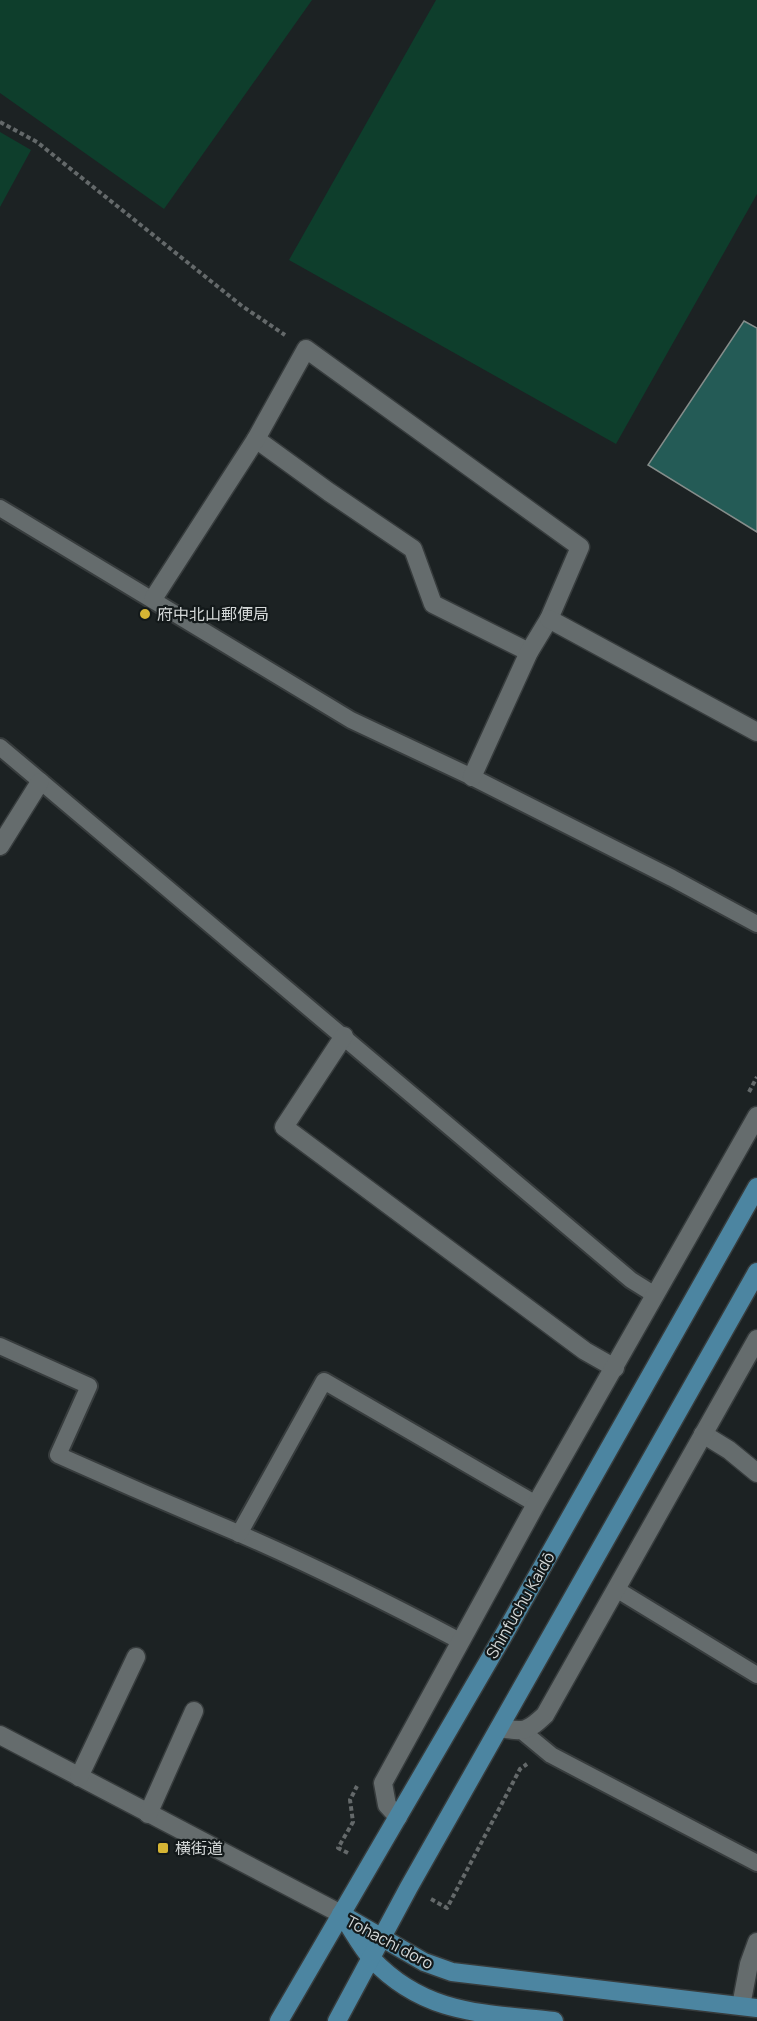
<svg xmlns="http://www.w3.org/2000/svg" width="757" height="2021" viewBox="0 0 757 2021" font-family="Manrope,'Noto Sans JP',sans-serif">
<rect width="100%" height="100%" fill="#1c2223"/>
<!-- green -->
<g fill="#0e3e2c">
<polygon points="0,0 312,0 164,209 0,93"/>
<polygon points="436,0 757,0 757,194 616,444 289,260"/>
<polygon points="0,132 31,150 0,207"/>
</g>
<!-- building -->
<polygon fill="#245b56" stroke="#858d8b" stroke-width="1.5" points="744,321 757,328 757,532 648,465"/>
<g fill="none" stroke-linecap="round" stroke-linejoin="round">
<!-- service casing -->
<g stroke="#373c3d" stroke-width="20">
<g id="service">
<polyline points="0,508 351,720 472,777 672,878 757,924"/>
<polyline points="0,747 631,1280 655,1295"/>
<path d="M 0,1346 L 89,1386 L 58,1455 C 118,1482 178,1508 238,1533 C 314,1566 388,1603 460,1641"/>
<polyline points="239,1534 324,1381 536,1504"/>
<polyline points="616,1589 757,1675"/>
<polyline points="522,1731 551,1755 757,1863"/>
</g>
</g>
<!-- minor casing -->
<g stroke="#373c3d" stroke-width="21">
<g id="minor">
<polyline points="256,439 329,492 413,549 433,604 529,652"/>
<polyline points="153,599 256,439 306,349 580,547 549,619 529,652 472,777"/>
<polyline points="549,619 757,732"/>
<polyline points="0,846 40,782"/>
<polyline points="344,1036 284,1127 585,1351 615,1368"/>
<polyline points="703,1434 729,1450 757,1473"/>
<path d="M 500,1728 C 524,1732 527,1732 545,1715 L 757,1339"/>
<polyline points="0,1735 341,1914"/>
<polyline points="79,1777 136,1657"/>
<polyline points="148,1814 194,1711"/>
<polyline points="398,1817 387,1805 383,1783 536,1504 757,1116"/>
<polyline points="741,2006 749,1964 757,1942"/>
</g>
</g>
<!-- primary casing -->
<g stroke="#373c3d" stroke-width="21">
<g id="primary">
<polyline points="341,1914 424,1962 452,1972 757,2008"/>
<path d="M 346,1921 C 354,1933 362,1948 372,1959 C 425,2015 483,2013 554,2021"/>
<polyline points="279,2021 506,1631 757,1187"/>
<polyline points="337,2021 409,1887 757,1272"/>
</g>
</g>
<!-- path -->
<g stroke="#64696a" stroke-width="4" stroke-dasharray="4.5 3" stroke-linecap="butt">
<polyline points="0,122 37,142 242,306 285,335"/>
<polyline points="749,1092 757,1077"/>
<polyline points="348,1853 338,1848 353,1822 350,1800 357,1786"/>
<polyline points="431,1899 447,1908 520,1769 527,1764"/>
</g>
<!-- service -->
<use href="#service" stroke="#656c6d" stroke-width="16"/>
<!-- minor -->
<use href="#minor" stroke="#656c6d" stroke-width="18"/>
<!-- primary -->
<use href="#primary" stroke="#4c85a1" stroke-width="18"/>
</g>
<!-- markers -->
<g fill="#d6b534" stroke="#13191a" stroke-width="2">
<circle cx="145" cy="614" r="6"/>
<rect x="157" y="1842" width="12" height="12" rx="3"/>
</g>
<g text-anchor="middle" stroke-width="4.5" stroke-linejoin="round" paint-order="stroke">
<!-- poi labels -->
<g font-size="16" fill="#d4d8d8" stroke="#13191a" text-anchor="start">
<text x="157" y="620">府中北山郵便局</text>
<text x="175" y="1854">横街道</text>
</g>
<!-- street labels -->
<g font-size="16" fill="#d4d8d8" stroke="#13191a">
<text transform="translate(520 1605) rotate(-60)" y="6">Shinfuchu Kaidō</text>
<text transform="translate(390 1942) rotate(28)" y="6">Tohachi doro</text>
</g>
</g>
</svg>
